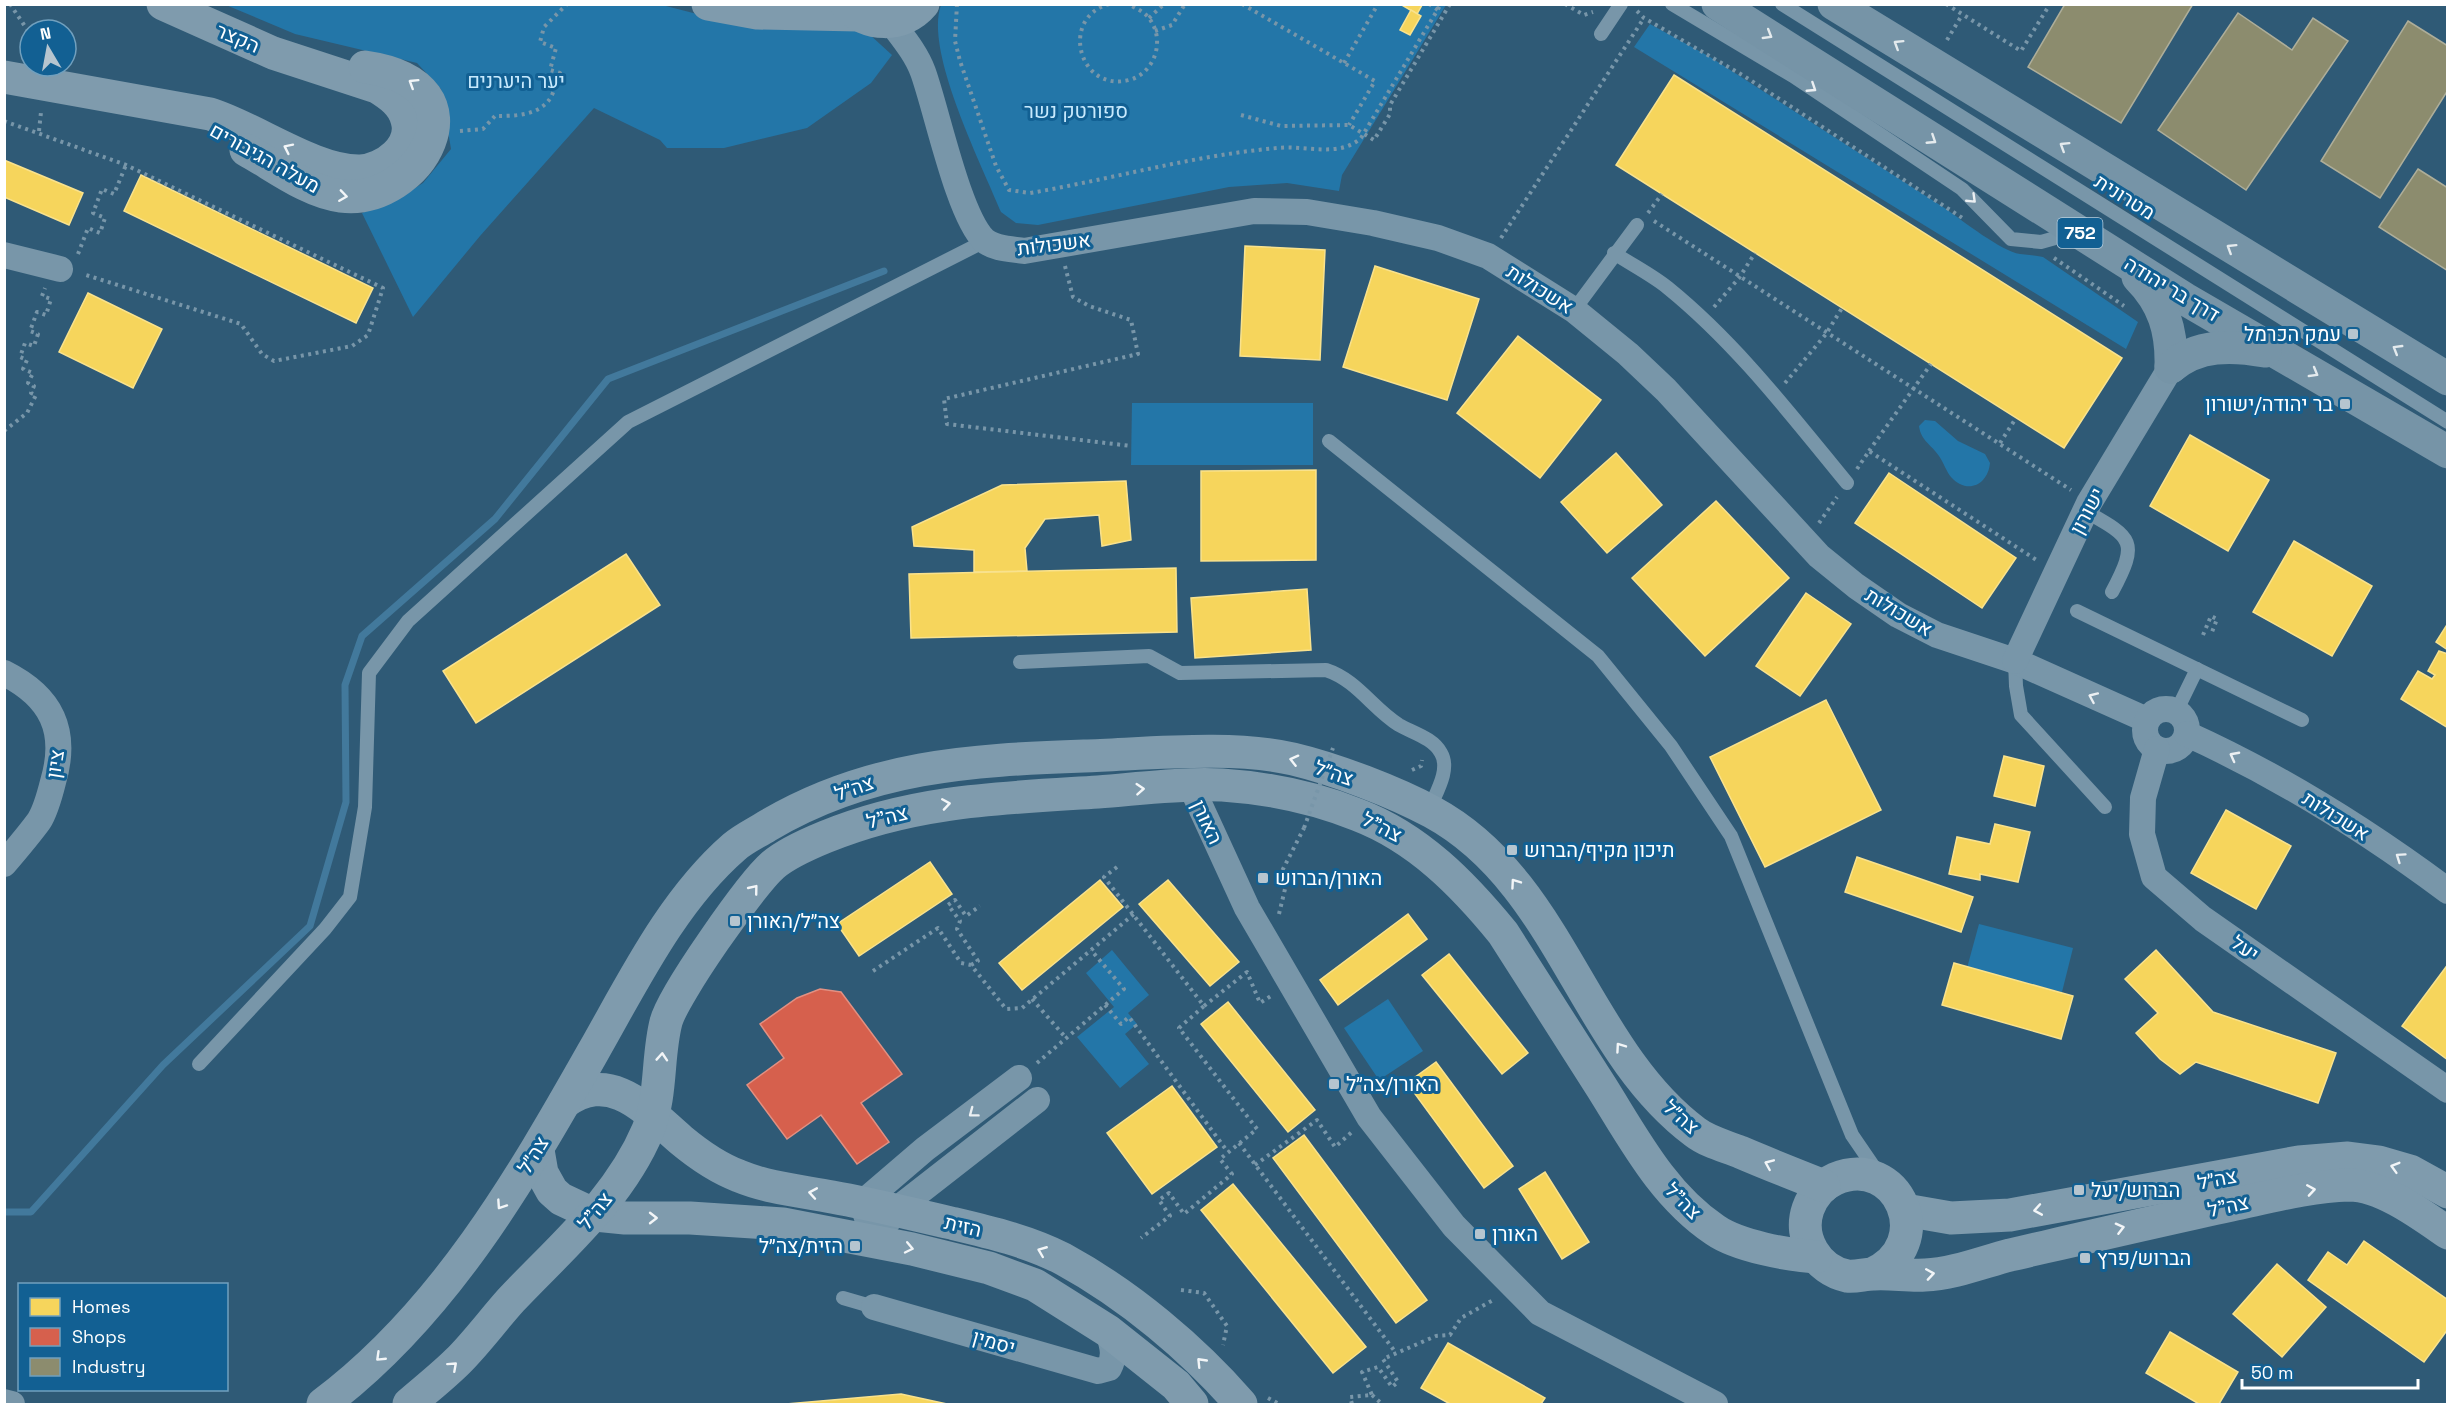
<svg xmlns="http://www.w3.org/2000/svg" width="2452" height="1409" viewBox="0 0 2452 1409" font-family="'Space Grotesk',Heebo,sans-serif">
<rect width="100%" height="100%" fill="#2f5a76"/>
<!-- green -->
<g fill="#2376a8">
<polygon points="226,5 662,5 697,14 851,29 869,34 892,55 871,83 807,128 724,148 667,148 660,140 594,108 480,236 413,317 362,213 396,200 423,183 451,149 441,89 417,63 295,34"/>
<path d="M 941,5 L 1446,5 L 1342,175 L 1339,191 L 1287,183 L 1229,187 L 1038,225 L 1016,223 L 1001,212 C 982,165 924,51 941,5 Z"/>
<path d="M 1650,24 L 1710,57 L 1946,209 C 1963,221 2001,251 2020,254 C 2028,255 2035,255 2043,257 L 2138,322 L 2126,349 L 1634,47 Z"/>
<polygon points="1132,403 1313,403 1313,465 1131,465"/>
<path d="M 1925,420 L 1935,421 L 1958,441 L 1985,454 L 1990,463 C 1988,485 1967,495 1951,477 C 1946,471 1944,463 1939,456 C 1932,445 1921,441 1919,426 Z"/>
<polygon points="1979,924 2073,948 2062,992 1967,968"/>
<polygon points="1112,950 1149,995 1128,1013 1137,1024 1125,1034 1149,1064 1120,1088 1077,1037 1114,1007 1086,973"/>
<polygon points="1388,999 1423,1051 1379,1080 1344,1028"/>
</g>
<!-- homes -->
<g fill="#f6d55c" stroke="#f9e28d" stroke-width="1.5">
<polygon points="1400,4 1422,4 1422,5 1417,14"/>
<polygon points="1411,10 1421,16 1410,35 1400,30"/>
<polygon points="1674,75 2122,358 2064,448 1616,165"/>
<polygon points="4,160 83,193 69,225 4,197"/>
<polygon points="141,175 373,288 356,323 124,211"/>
<polygon points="1245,246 1325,250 1320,360 1240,356"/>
<polygon points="1375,266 1479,299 1447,400 1343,367"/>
<polygon points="88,293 162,329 133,388 59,352"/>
<polygon points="1518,336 1601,400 1540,478 1457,413"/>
<polygon points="2190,435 2269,480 2228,551 2150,506"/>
<polygon points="1616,453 1662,505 1607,553 1561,502"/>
<polygon points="1316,470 1316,560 1201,561 1201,471"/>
<polygon points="1889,473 2016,558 1982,608 1855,523"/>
<polygon points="1126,481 1131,540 1102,546 1099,515 1045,519 1025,548 1027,571 974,572 974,550 914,546 912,527 1002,485"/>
<polygon points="1716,501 1789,578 1705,656 1632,578"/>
<polygon points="2294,541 2372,586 2332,656 2253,612"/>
<polygon points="626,554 660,605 476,723 443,671"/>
<polygon points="1176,568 1177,632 911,638 909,574"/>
<polygon points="1307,589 1311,650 1195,658 1191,598"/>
<polygon points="1806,593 1851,624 1800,696 1756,666"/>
<polygon points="2448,623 2448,650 2436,642"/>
<polygon points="2439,651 2448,654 2448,728 2401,699 2418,671 2432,679 2435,675 2428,671"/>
<polygon points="1826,700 1881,810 1765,867 1710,757"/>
<polygon points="2004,756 2044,766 2035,806 1994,796"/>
<polygon points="2226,810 2291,846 2256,909 2191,873"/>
<polygon points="1995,824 2030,832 2018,882 1980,874 1980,880 1949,874 1957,837 1990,844"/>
<polygon points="1857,857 1973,897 1961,932 1845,892"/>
<polygon points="930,862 952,894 859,956 837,924"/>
<polygon points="1100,880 1123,907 1022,990 999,963"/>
<polygon points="1168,880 1239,962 1210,986 1139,904"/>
<polygon points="1408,914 1427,939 1338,1005 1320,980"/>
<polygon points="2156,950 2213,1012 2336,1053 2318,1103 2196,1062 2180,1074 2160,1059 2136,1033 2158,1013 2125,979"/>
<polygon points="1449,954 1528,1053 1502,1074 1422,975"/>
<polygon points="1954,963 2073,996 2061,1039 1942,1005"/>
<polygon points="2446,967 2448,969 2448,1060 2402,1026"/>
<polygon points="1228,1002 1315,1110 1288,1132 1201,1024"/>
<polygon points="1436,1062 1513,1166 1484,1188 1407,1083"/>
<polygon points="1172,1086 1217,1147 1152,1194 1107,1133"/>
<polygon points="1304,1135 1427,1300 1396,1323 1273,1158"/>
<polygon points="1545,1172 1589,1242 1562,1259 1519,1189"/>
<polygon points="1233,1184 1366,1347 1333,1373 1201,1210"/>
<polygon points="2364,1241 2448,1300 2448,1329 2424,1362 2308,1280 2328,1252 2347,1265"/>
<polygon points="2277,1264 2326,1307 2282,1357 2233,1314"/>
<polygon points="2170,1332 2238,1372 2219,1404 2199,1404 2146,1373"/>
<polygon points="1448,1343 1545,1398 1541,1404 1450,1404 1421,1388"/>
<polygon points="901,1394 947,1404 786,1404"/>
</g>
<!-- shops -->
<polygon fill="#d6604d" stroke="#e29082" stroke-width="1.5" points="820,989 841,992 902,1074 861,1103 889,1142 857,1164 821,1115 787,1139 747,1085 784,1058 760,1024 797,998"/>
<!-- industry -->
<g fill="#8c8c6e" stroke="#aeae9a" stroke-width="1.5">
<polygon points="2065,4 2193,4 2121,123 2028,67"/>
<polygon points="2238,13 2292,50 2313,18 2348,41 2246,190 2158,130"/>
<polygon points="2408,21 2448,46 2448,90 2380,198 2321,161"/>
<polygon points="2418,169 2448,188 2448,271 2379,227"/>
</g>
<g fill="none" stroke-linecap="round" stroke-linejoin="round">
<!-- stream -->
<polyline stroke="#42799c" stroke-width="7" points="4,1212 31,1212 163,1065 310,926 346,802 345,685 362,636 495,519 608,379 884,271"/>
<!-- path -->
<g stroke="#7896a9" stroke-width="4" stroke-dasharray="3 4.5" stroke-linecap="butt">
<polyline points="10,4 30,34"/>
<path d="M 957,4 L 955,41 L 960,61 L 996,166 L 1009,190 L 1030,193 C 1113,179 1194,155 1278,148 C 1305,145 1339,158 1361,138 L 1441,4"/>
<path d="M 1109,4 C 1059,18 1079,93 1129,80 C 1156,73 1166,38 1148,17 C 1143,11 1135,8 1128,4"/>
<polyline points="1242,4 1375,81 1349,125"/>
<polyline points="1429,4 1438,10"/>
<polyline points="1565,4 1584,15 1593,12"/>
<polyline points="1946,4 2021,51 2050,4"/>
<polyline points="1637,11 1644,18 1744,76 1964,219"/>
<polyline points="1149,18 1164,4"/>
<polyline points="1155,31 1172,25 1185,4"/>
<polyline points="1947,40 1962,15"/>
<polyline points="66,47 70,48 67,60"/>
<polyline points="1344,63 1378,4"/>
<polyline points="1241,115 1281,126 1349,125 1374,140 1390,114 1390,105 1450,4"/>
<polyline points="4,121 126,165 383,288 368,335 352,346 274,361 262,354 241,324 83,274"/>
<polyline points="39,131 41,112"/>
<path d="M 460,131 L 483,129 L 495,116 C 513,116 537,116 549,100 C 554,94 556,81 560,73 L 550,70 L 556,48 L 540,42 L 544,27 L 567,4"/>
<polyline points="1648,213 1662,194"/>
<polyline points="1654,221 2071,490"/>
<polyline points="1501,238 1644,18"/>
<polyline points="78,254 88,228 100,233 105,218 93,213 102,189 114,194 126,165"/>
<polyline points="2054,258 2124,306"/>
<polyline points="1065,266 1073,297 1089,306 1131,320 1138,354 944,399 947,424 1131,446"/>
<polyline points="1714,307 1739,278 1755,253"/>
<polyline points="1785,383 1826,334 1842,308"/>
<polyline points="4,431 27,413 36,395 31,393 34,386 28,383 33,373 23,369 27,360 20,357 25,343 34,346 38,334 30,331 37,312 46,315 51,299 42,296 45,288"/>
<polyline points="2000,443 2016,418"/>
<polyline points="1869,451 1931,364"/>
<polyline points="1857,469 1869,451 2038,561"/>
<polyline points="1819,523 1837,497"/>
<polyline points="2203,635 2211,616 2217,619 2212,632"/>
<polyline points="1412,770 1421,766 1422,760"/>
<polyline points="1117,867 1104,877 1204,1006 1179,1028 1257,1129 1220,1159 1232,1174 1184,1214 1169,1193 1159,1200 1170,1216 1141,1238"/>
<polyline points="1279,914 1285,889 1282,871 1304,828"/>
<polyline points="971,965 978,961 957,929 960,921 948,905 955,900 966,916 980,906"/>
<polyline points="873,971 938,928 961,963 971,965 1006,1009 1022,1008 1134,914"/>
<polyline points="1032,999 1066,1038"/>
<polyline points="1105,1005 1121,1024 1129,1017 1227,1151"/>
<polyline points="1204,1006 1247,972 1260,1003 1271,996"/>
<polyline points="1037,1063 1124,989 1091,950"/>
<polyline points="1239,1143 1396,1353"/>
<polyline points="1255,1165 1317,1120 1335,1147 1353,1131"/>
<polyline points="1181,1290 1204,1293 1227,1326 1223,1345"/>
<polyline points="1372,1395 1382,1404"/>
<polyline points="1268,1398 1279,1404"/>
<polyline points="1352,1404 1350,1397 1372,1395 1362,1372 1378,1367 1392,1387 1398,1382 1383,1359 1436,1336 1450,1335 1461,1318 1495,1299"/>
</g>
<!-- lane -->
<g stroke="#7896a9" stroke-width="14">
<polyline points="1672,4 1793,76 1962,189 2011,239 2041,242 2073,233"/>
<polyline points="1782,4 2448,422"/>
<polyline points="1601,34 1621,4"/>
<path d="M 1614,253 C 1632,265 1652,275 1668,288 C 1737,344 1791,415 1847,483"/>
<polyline points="1574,310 1637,225"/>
<polyline points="1329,441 1598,656 1671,746 1731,836 1852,1135 1878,1173"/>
<path d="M 2085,511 C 2133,538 2139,541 2112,592"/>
<polyline points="2077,611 2302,720"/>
<polyline points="2015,661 2016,686 2021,715 2105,807"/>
<path d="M 1020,662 L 1149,656 L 1180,673 L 1326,670 C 1357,680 1373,709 1399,725 C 1413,733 1433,738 1441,753 C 1451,770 1435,794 1429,810"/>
<polyline points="2176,712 2197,669"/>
<polyline points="199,1064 325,929 350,897 365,807 369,673 408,621 628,422 985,241"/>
<polyline points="843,1298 874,1307"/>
</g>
<!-- street -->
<g stroke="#7896a9" stroke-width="26">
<path d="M 891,22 C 903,38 916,53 923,72 C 937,111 958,214 984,240 C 994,249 1011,249 1024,251 L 1254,211 L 1307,212 L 1373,223 L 1438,238 L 1488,256 L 1574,310 L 1628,354 L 1666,390 L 1819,556 L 1856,586 L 1898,615 L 1937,635 L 2015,661 L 2147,720"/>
<polyline points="4,255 60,269"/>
<polyline points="2015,661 2089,503 2171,367"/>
<path d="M 4,673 C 52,697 68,731 53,782 C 50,794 46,810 39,821 C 28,836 16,850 4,864"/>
<circle cx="2166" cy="730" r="21"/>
<path d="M 2187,734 C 2280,776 2366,830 2448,891"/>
<polyline points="2157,749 2143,798 2142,834 2154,877 2203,919 2448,1090"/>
<polyline points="1191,786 1247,908 1369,1117 1454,1226 1540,1313 1715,1404"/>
<polyline points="888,1221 896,1210 1037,1100"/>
<polyline points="875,1241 862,1203 925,1149 1019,1078"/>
<path d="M 874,1307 L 1098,1371 L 1109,1368 C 1116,1355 1112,1345 1108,1331"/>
<polyline points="4,1402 12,1404"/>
</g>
<!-- secondary -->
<g stroke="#7f9bad" stroke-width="33">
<polyline points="708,4 757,13 858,15"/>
<path d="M 846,4 C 866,27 903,28 923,4"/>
<path d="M 4,77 L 210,114 C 255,128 315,172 360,171 C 384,170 415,147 407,120 C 403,104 390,95 377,87 L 273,53 L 163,4"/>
<path d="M 246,150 C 275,166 308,192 341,196 C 418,206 492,85 365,67"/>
<path d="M 565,1102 C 612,1068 648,1112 681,1140 C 699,1155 718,1168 739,1176 C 768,1188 800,1191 832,1197 C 872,1204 911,1214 951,1223 C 989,1232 1028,1241 1063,1259 C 1129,1295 1192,1348 1241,1404"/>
<polyline points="538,1150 542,1173 552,1191 561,1199 595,1215 625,1218 690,1218 783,1224 912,1249 989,1268 1035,1285 1108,1331 1176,1385 1192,1404"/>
<polyline points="1905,1210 1951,1218 2010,1215 2299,1162 2348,1158 2379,1162 2410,1171 2448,1192"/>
<path d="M 1872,1274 C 1939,1244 1898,1152 1835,1179 C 1822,1185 1813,1195 1808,1209 C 1798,1238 1817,1270 1847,1276 C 1856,1277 1865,1274 1874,1274 C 1891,1273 1908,1276 1925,1275 C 1953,1274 1983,1262 2010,1255 C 2084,1238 2157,1221 2231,1205 C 2269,1197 2310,1186 2349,1185 C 2382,1185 2422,1215 2448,1233"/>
<path d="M 323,1404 C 443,1314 520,1181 593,1052 C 633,982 672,901 734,847 C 743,839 756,833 767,826 C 868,766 970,760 1084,756 C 1146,754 1234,745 1293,759 C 1335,769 1395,792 1432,812 C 1561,882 1583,1048 1695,1132 C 1708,1142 1725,1146 1740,1152 C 1768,1164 1796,1175 1824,1186"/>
<path d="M 409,1404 C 425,1390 443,1376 458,1361 C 477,1342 493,1320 511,1300 C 561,1247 619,1199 648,1130 C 662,1095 657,1057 666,1022 C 673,995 751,884 773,865 C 787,853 808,844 825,837 C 915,800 1002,798 1098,792 C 1138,789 1181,783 1222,785 C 1267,788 1316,798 1358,815 C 1418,838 1463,884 1503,933 C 1536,985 1569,1037 1602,1088 C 1634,1139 1663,1195 1715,1230 C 1738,1246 1788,1255 1816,1257"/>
</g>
<!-- primary -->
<g stroke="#7694a7" stroke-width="33">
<polyline points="1718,4 2185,299 2448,452"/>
<polyline points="1834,4 2448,379"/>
<path d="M 2138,277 C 2164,303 2172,331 2171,367"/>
<path d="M 2171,367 C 2198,344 2232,345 2265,351"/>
</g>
<!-- path-bridge -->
<polyline stroke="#7896a9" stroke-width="4" stroke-dasharray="3 4.5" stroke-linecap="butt" points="1304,828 1333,748"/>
</g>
<!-- one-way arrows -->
<defs><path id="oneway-chevron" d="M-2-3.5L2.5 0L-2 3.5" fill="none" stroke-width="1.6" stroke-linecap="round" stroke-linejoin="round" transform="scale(1.5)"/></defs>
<g stroke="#e4eaed">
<use href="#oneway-chevron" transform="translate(1768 35) rotate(31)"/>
<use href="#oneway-chevron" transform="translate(1898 44) rotate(-148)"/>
<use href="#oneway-chevron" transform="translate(1932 140) rotate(33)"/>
<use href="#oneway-chevron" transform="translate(2064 146) rotate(-148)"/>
<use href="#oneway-chevron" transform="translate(2231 248) rotate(-148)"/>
<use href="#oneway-chevron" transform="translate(2397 349) rotate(-149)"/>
<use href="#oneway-chevron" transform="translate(2314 373) rotate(30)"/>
</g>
<g stroke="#f2f5f7">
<use href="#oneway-chevron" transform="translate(413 83) rotate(-148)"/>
<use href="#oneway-chevron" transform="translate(288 148) rotate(-154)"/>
<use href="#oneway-chevron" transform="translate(343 196) rotate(8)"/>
<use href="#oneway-chevron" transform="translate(1294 760) rotate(-166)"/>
<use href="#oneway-chevron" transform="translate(1140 789) rotate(-4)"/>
<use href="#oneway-chevron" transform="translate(946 804) rotate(-9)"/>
<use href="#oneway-chevron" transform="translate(1515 883) rotate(-125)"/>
<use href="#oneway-chevron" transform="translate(754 889) rotate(-51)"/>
<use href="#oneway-chevron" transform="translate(1620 1047) rotate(-125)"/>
<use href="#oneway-chevron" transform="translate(662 1057) rotate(-86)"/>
<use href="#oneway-chevron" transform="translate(1769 1164) rotate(-157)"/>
<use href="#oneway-chevron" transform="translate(2395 1167) rotate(-164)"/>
<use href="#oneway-chevron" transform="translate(2311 1190) rotate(-9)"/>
<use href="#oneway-chevron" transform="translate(813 1193) rotate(-170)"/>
<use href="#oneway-chevron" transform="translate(501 1205) rotate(124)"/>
<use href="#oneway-chevron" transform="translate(2038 1210) rotate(170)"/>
<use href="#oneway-chevron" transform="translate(653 1218)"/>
<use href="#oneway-chevron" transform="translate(2120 1228) rotate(-14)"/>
<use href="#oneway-chevron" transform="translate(909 1248) rotate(12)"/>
<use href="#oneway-chevron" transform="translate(1042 1251) rotate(-158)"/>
<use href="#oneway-chevron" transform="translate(1930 1274) rotate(-9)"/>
<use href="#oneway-chevron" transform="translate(380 1357) rotate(136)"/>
<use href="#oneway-chevron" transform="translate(1201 1362) rotate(-134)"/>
<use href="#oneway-chevron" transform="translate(453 1366) rotate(-42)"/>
</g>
<g stroke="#ebeff2">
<use href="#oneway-chevron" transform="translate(1812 88) rotate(33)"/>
<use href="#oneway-chevron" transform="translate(1972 199) rotate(44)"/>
<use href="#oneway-chevron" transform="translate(2093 697) rotate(-156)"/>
<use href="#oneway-chevron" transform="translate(2234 756) rotate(-152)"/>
<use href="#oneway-chevron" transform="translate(2400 857) rotate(-145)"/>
<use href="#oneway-chevron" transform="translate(973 1113) rotate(143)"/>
</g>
<!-- markers -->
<g fill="#b6c5cf" stroke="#126093" stroke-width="2">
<rect x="2347" y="328" width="12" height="12" rx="3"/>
<rect x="2339" y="398" width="12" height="12" rx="3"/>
<rect x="1506" y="844" width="12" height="12" rx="3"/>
<rect x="1257" y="872" width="12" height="12" rx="3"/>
<rect x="729" y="915" width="12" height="12" rx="3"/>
<rect x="1328" y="1078" width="12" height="12" rx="3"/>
<rect x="2073" y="1184" width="12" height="12" rx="3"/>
<rect x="1474" y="1228" width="12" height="12" rx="3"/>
<rect x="849" y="1240" width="12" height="12" rx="3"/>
<rect x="2079" y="1252" width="12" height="12" rx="3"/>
</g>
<g text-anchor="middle" stroke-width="6" stroke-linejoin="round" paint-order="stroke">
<!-- shield labels -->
<rect fill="#126093" stroke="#b8cfdf" stroke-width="1.5" x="2057.5" y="218" width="45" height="30" rx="4.5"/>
<g font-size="18" font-weight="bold" fill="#fff">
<text x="2080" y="239">752</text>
</g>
<!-- street labels -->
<g font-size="20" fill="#fff" stroke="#126093">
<text transform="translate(238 38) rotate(23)" y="7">הקצר</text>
<text transform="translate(265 158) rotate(29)" y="7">מעלה הגיבורים</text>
<text transform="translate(2125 197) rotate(32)" y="7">מטרונית</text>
<text transform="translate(1054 244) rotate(-7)" y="7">אשכולות</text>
<text transform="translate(1540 289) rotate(32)" y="7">אשכולות</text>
<text transform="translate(2172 289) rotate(31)" y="7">דרך בר יהודה</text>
<text transform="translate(2087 511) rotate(-62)" y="7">ישורון</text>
<text transform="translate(1899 612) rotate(31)" y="7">אשכולות</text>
<text transform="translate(55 764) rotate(-81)" y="7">ציון</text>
<text transform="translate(1334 773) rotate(19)" y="7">צה״ל</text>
<text transform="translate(854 788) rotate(-19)" y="7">צה״ל</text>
<text transform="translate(2336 816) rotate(32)" y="7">אשכולות</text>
<text transform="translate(887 817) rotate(-14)" y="7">צה"ל</text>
<text transform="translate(1207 822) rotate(65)" y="7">האורן</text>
<text transform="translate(1382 827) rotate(27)" y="7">צה"ל</text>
<text transform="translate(2245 948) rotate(35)" y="7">יעל</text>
<text transform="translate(1681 1117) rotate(42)" y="7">צה״ל</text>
<text transform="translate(533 1155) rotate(-58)" y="7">צה״ל</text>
<text transform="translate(2217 1179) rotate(-11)" y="7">צה״ל</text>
<text transform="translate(1683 1201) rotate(45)" y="7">צה"ל</text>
<text transform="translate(2228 1206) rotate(-12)" y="7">צה"ל</text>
<text transform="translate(595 1211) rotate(-51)" y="7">צה"ל</text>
<text transform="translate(963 1226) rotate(13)" y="7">הזית</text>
<text transform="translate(994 1342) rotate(16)" y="7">יסמין</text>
</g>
<!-- park labels -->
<g font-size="20" fill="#c7e9fd" stroke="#126093">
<text x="516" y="88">יער היערנים</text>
<text x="1076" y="118">ספורטק נשר</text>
</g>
<!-- poi labels -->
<g font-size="20" fill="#fff" stroke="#126093" text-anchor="start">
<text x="2341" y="341" text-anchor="end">עמק הכרמל</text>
<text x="2333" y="411" text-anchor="end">בר יהודה/ישורון</text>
<text x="1524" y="857">תיכון מקיף/הברוש</text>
<text x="1275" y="885">האורן/הברוש</text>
<text x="747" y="928">צה״ל/האורן</text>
<text x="1346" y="1091">האורן/צה״ל</text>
<text x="2091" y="1197">הברוש/יעל</text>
<text x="1492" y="1241">האורן</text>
<text x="843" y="1253" text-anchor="end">הזית/צה״ל</text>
<text x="2097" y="1265">הברוש/פרץ</text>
</g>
</g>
<!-- border -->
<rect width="2452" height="1409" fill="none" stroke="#ffffff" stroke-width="12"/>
<!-- legend -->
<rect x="18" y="1283" width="210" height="108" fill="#126093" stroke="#71a0be" stroke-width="1.5"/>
<rect x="30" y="1298" width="30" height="18" fill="#f6d55c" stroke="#71a0be" stroke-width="1.5"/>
<text x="72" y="1313" font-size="18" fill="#ffffff">Homes</text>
<rect x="30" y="1328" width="30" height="18" fill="#d6604d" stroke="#71a0be" stroke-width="1.5"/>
<text x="72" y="1343" font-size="18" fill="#ffffff">Shops</text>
<rect x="30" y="1358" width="30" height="18" fill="#8c8c6e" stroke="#71a0be" stroke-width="1.5"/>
<text x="72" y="1373" font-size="18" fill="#ffffff">Industry</text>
<!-- north arrow -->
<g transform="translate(48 48) rotate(350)"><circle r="28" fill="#126093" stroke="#71a0be" stroke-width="1.5"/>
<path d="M0-4.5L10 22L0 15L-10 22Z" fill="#b6c5cf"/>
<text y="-9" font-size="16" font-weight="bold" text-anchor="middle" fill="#ffffff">N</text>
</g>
<!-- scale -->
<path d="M2242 1379v9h176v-9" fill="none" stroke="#ffffff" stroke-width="3"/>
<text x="2251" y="1379" font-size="18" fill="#ffffff" stroke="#126093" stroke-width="4.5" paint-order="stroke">50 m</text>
</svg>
